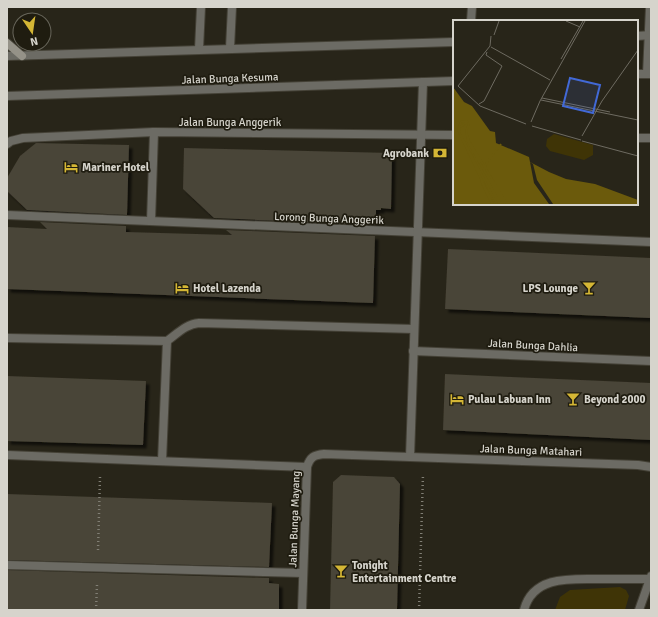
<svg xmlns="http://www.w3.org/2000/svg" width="658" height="617" viewBox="0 0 658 617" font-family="Signika,sans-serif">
<defs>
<filter id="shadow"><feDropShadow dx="3.5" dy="3.5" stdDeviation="1" flood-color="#0009"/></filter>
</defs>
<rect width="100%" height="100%" fill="#282519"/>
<!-- green -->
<polygon fill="#3f3406" points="620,587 626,590 629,596 625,610 555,610 560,597 570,590"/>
<!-- building -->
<g fill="#484437" filter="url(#shadow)">
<polygon points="36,143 129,145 127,215 27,210 7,191 7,178 20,156"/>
<polygon points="184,148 392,153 391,209 381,208 381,210 376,210 376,225 214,218 183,189"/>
<polygon points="40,222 126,226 126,232 232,235 226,230 375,236 373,303 7,289 7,227 47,229"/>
<polygon points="448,249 651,258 651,318 445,309"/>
<polygon points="445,374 651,383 651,440 443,430"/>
<polygon points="7,376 146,381 143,445 7,441"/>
<polygon points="341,475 394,477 400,484 397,610 330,610 333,482"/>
<polygon points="7,494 272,503 269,567 7,560"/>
<polygon points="7,570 269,578 269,583 279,584 279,610 7,610"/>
</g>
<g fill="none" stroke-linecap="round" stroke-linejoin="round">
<!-- service casing -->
<g stroke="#444136" stroke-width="10">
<g id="service">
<polyline points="471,21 472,7"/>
<polyline points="230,48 232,7"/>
<polyline points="199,49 201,7"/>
<polyline points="7,215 651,242"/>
<polyline points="151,221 154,132"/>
<polyline points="162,461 167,341"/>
<polyline points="7,565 303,573"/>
</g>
</g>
<!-- minor casing -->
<g stroke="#444136" stroke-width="10">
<g id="minor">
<polyline points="647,74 650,7"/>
<polyline points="637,138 651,138"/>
<polyline points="7,144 11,141 23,138 154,132 454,135"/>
<path d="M 7,338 L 167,341 C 177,334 186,324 199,323 L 414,329"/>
<polyline points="413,351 651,361"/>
<polyline points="7,455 307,467"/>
<polyline points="410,457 423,82"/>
<path d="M 302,610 L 307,467 C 310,457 314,455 324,454 L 638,465 L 651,467"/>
<path d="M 524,610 C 533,575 572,579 600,579 C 617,579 633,579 650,579"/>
<polyline points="639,610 651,576"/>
</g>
</g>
<!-- tertiary casing -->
<g stroke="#444136" stroke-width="10">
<g id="tertiary">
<polyline points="637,36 651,35"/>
<polyline points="7,56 454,42"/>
<polyline points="637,74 651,74"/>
<polyline points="7,96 454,81"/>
</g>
</g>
<!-- secondary casing -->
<g stroke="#444136" stroke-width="10">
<polyline id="secondary" points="7,43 22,56"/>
</g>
<!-- path -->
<g stroke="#817f75" stroke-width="2.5" stroke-dasharray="1 3" stroke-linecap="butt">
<polyline points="98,550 100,477"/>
<polyline points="96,610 97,585"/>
<polyline points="419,610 423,474"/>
</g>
<!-- service -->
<use href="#service" stroke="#6c6b64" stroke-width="8"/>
<!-- minor -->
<use href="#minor" stroke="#6c6b64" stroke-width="8"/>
<!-- tertiary -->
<use href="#tertiary" stroke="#6c6b64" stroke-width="8"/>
<!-- secondary -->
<use href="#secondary" stroke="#959288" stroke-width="8"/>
</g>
<!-- icons -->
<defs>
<g id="bank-bare" transform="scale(1.08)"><path d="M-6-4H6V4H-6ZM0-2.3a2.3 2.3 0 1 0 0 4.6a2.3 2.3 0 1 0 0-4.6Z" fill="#d4b635" stroke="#1f1c10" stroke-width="2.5" paint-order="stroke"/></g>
<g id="hotel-bare" transform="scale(1.08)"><path d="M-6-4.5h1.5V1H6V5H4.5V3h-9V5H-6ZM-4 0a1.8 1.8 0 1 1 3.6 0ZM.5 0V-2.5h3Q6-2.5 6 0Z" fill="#d4b635" stroke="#1f1c10" stroke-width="2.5" paint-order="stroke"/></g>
<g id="bar-bare" transform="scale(1.08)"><path d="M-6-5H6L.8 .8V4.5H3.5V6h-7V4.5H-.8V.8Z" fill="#d4b635" stroke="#1f1c10" stroke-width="2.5" paint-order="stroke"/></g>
</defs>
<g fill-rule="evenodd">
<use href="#bank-bare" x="440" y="153"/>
<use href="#hotel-bare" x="71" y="167"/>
<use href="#hotel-bare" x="182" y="288"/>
<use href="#bar-bare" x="589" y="288"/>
<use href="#hotel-bare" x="457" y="399"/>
<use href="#bar-bare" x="573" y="399"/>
<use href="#bar-bare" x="341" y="571"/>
</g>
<g text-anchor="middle" stroke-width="3.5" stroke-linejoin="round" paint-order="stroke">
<!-- street labels -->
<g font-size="11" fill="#d6d4cc" stroke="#1f1c10">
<text transform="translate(230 78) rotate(-2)" y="4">Jalan Bunga Kesuma</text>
<text x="230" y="126">Jalan Bunga Anggerik</text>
<text transform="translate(329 218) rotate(2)" y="4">Lorong Bunga Anggerik</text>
<text transform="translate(533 345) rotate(3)" y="4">Jalan Bunga Dahlia</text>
<text transform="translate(531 450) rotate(2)" y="4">Jalan Bunga Matahari</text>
<text transform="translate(294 519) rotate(-88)" y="4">Jalan Bunga Mayang</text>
</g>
<!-- poi labels -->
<g font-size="11" font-weight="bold" fill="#d6d4cc" stroke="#1f1c10" text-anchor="start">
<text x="429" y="157" text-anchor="end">Agrobank</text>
<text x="82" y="171">Mariner Hotel</text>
<text x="193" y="292">Hotel Lazenda</text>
<text x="578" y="292" text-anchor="end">LPS Lounge</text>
<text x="468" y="403">Pulau Labuan Inn</text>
<text x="584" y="403">Beyond 2000</text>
<text x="352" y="569">Tonight<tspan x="352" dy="13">Entertainment Centre</tspan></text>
</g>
</g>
<!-- overview -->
<g transform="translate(453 20)">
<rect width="185" height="185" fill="#282519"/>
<path d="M 101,114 L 140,125 L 140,135 L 131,140 L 97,131 L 93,126 L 94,119 Z" fill="#3f3406"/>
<path d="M 0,67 L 11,82 L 19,86 L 37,111 L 42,112 L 43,123 L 76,137 L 77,142 L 96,152 L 113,159 L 142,164 L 185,180 L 185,184 L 0,184 Z" fill="#6b5a0c"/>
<path d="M 77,142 L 80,144 L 84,160 L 100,184 L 96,184 L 81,163 Z" fill="#282519"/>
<path fill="none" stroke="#6b5a0c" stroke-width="2" d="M 15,101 L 8,102 L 5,110 L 40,184M 14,102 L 6,108 L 7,114 L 44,184M 16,103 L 13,112 L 16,121 L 54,184M 13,109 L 15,122 L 50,184M 48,124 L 34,142 L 31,150 L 52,184M 31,147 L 43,130M 28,161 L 39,184"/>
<path fill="none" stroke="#6e6b61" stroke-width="1" d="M 113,1 L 127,7M 41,15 L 46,1M 38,16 L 37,26 L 5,66 L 27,86 L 73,104M 38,27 L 97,60M 108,39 L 130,1M 89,78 L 157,92M 88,80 L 185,100M 26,84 L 31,81 L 49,46 L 33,35 L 34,32M 78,102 L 87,81 L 132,1M 79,106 L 128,120M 129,116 L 149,81 L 185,30M 129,121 L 185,136"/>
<path fill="#4269d6" fill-opacity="0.15" stroke="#4269d6" stroke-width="2" d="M 117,58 L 147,65 L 140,93 L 110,86 Z"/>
<rect width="185" height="185" fill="none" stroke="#d6d4cc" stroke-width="2"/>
</g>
<!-- border -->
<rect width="658" height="617" fill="none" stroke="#d6d4cc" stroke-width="16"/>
<!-- north arrow -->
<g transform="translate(32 32) rotate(167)"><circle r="19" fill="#1f1c10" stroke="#68665b"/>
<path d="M0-3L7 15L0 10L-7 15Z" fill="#d4b635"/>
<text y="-6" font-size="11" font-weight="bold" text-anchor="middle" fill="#d6d4cc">N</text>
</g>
</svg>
